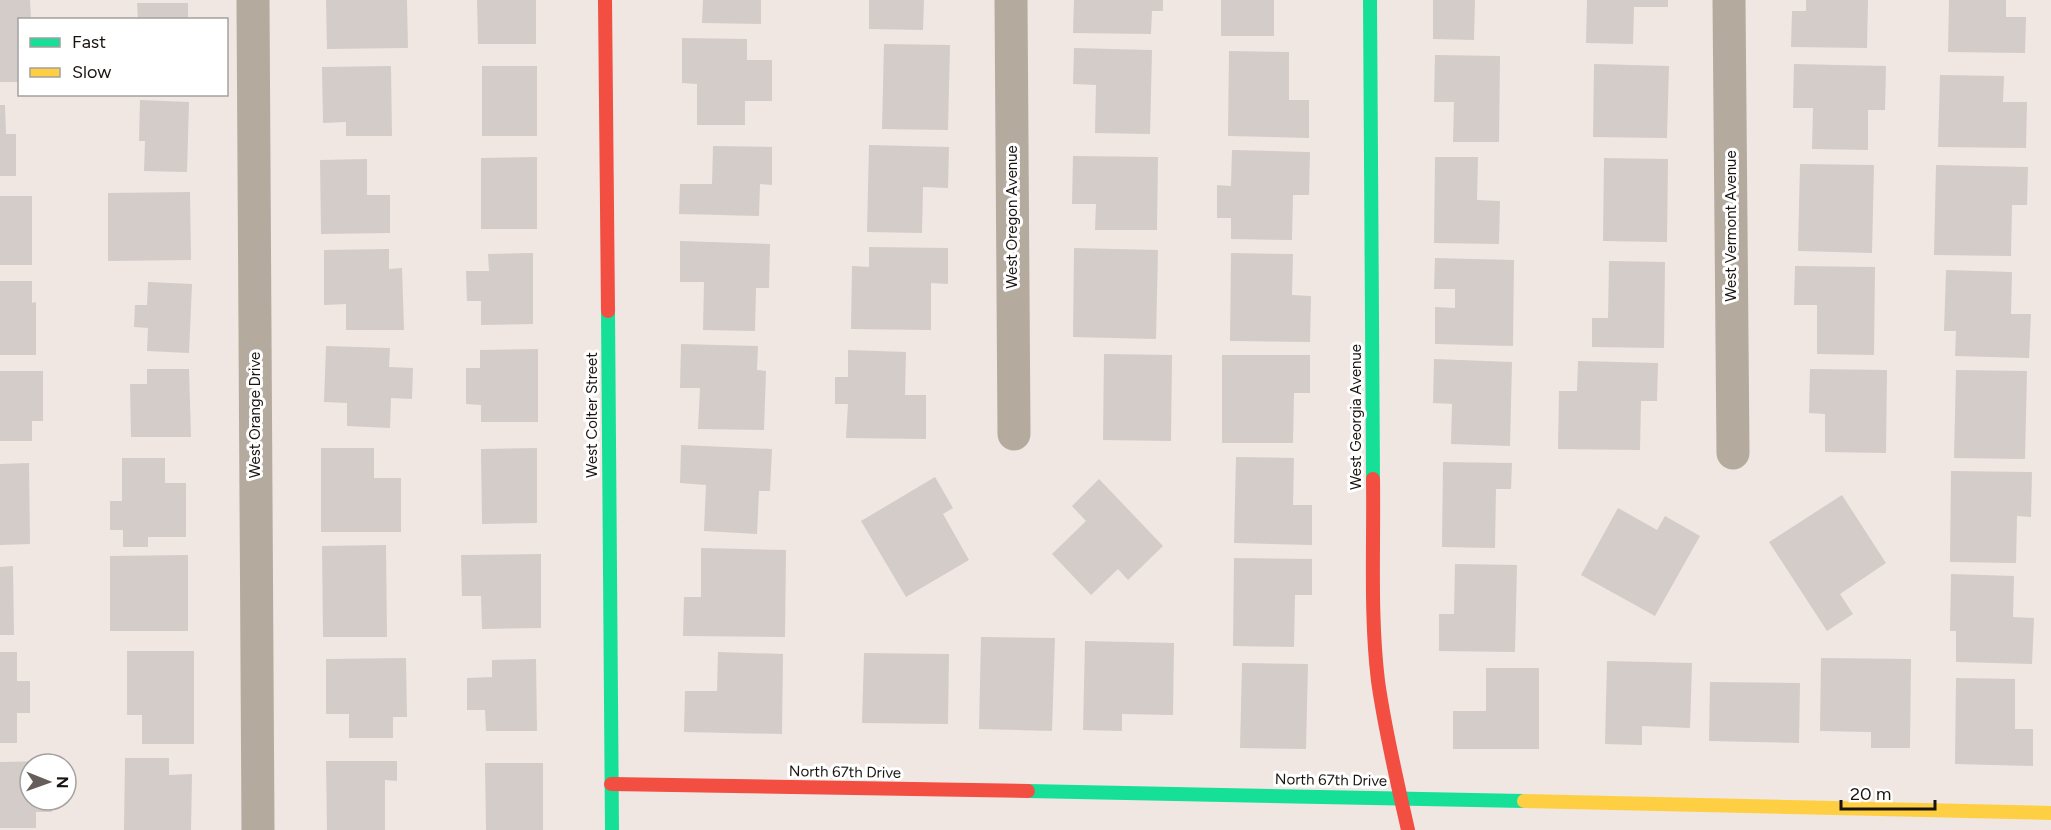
<svg xmlns="http://www.w3.org/2000/svg" width="2051" height="830" viewBox="0 0 2051 830" font-family="Figtree,sans-serif">
<rect width="100%" height="100%" fill="#f0e7e3"/>
<!-- building -->
<g fill="#d3ccc9">
<polygon points="0,0 30,0 31,20 20,20 20,82 0,82"/>
<polygon points="326,0 407,0 408,48 327,49"/>
<polygon points="477,0 536,0 536,44 478,44"/>
<polygon points="703,0 761,0 761,24 702,23"/>
<polygon points="869,0 924,0 923,30 869,29"/>
<polygon points="1074,0 1163,0 1163,11 1152,11 1151,34 1073,33"/>
<rect x="1221" y="0" width="53" height="36"/>
<polygon points="1433,0 1475,0 1474,40 1433,39"/>
<polygon points="1587,0 1668,0 1668,7 1634,7 1633,44 1586,43"/>
<polygon points="1806,0 1868,0 1867,48 1791,47 1792,11 1806,11"/>
<polygon points="1949,0 2006,0 2006,17 2026,17 2025,53 1948,52"/>
<polygon points="137,3 188,3 188,20 138,20"/>
<polygon points="682,38 747,39 747,60 772,60 772,101 745,101 745,125 697,125 697,84 682,83"/>
<polygon points="884,44 950,45 948,130 882,129"/>
<polygon points="1074,48 1152,50 1150,134 1095,133 1096,85 1073,84"/>
<polygon points="1229,51 1289,52 1289,100 1309,100 1309,138 1228,136"/>
<polygon points="1435,55 1500,56 1499,142 1453,142 1454,102 1434,102"/>
<polygon points="1594,64 1669,66 1667,138 1593,137"/>
<polygon points="1794,64 1886,66 1885,110 1868,110 1868,150 1812,149 1813,108 1793,108"/>
<polygon points="391,66 392,136 346,136 346,122 323,123 322,67"/>
<rect x="482" y="66" width="55" height="70"/>
<polygon points="1940,75 2004,76 2003,102 2027,102 2026,148 1938,147"/>
<polygon points="140,100 189,102 187,172 144,171 145,141 139,141"/>
<polygon points="0,105 5,105 6,134 16,134 16,176 0,176"/>
<polygon points="869,145 949,147 948,188 923,187 922,233 867,232"/>
<polygon points="713,146 772,147 772,185 760,184 759,216 679,214 680,184 712,184"/>
<polygon points="1232,150 1310,152 1309,195 1293,195 1292,240 1231,239 1231,218 1217,218 1217,185 1231,186"/>
<polygon points="1073,156 1158,157 1157,230 1095,230 1096,204 1072,204"/>
<polygon points="537,157 537,229 481,229 481,158"/>
<polygon points="1435,157 1478,157 1477,200 1500,201 1499,244 1434,243"/>
<polygon points="1604,158 1668,159 1667,242 1603,241"/>
<polygon points="367,159 367,195 390,195 390,233 321,234 320,160"/>
<polygon points="1800,164 1874,165 1872,253 1798,251"/>
<polygon points="1936,165 2028,167 2027,205 2012,205 2011,256 1934,255"/>
<polygon points="190,192 191,260 108,261 108,193"/>
<rect x="0" y="196" width="32" height="69"/>
<polygon points="680,241 770,244 769,288 756,288 755,331 703,330 704,282 680,282"/>
<polygon points="869,247 948,248 948,284 931,283 931,330 851,329 852,266 869,267"/>
<polygon points="1074,248 1158,250 1156,339 1073,337"/>
<polygon points="389,249 389,269 402,268 404,330 346,330 346,304 324,305 324,250"/>
<polygon points="533,253 533,324 481,325 481,301 467,301 466,271 489,271 488,254"/>
<polygon points="1231,253 1293,254 1292,295 1311,296 1310,342 1230,341"/>
<polygon points="1435,258 1514,260 1513,346 1435,344 1435,307 1455,308 1455,289 1434,289"/>
<polygon points="1609,261 1665,262 1664,348 1592,347 1592,318 1608,318"/>
<polygon points="1795,266 1875,267 1874,355 1817,354 1817,305 1794,305"/>
<polygon points="1946,270 2012,272 2011,314 2031,314 2029,358 1955,356 1956,331 1944,331"/>
<polygon points="0,281 32,281 32,303 36,302 36,355 0,355"/>
<polygon points="148,282 192,284 189,353 147,351 148,328 134,327 135,305 147,305"/>
<polygon points="681,344 758,346 757,370 766,371 764,430 698,429 700,388 680,388"/>
<polygon points="326,346 390,348 389,367 413,368 412,399 391,398 390,428 347,426 347,403 324,402"/>
<polygon points="538,349 538,422 481,422 481,405 466,404 466,368 480,368 480,350"/>
<polygon points="848,350 906,352 905,395 926,395 926,439 846,438 848,404 835,404 835,377 848,377"/>
<polygon points="1104,354 1172,355 1171,441 1103,440"/>
<polygon points="1222,355 1310,355 1310,393 1294,393 1293,443 1222,443"/>
<polygon points="1434,359 1512,362 1510,446 1451,444 1452,404 1433,403"/>
<polygon points="1578,361 1658,363 1657,401 1641,401 1640,450 1558,449 1559,391 1577,391"/>
<polygon points="147,369 189,369 191,437 131,437 130,384 147,384"/>
<polygon points="1810,369 1887,370 1886,453 1825,452 1825,414 1809,413"/>
<polygon points="1956,370 2027,371 2025,459 1954,458"/>
<polygon points="0,371 43,371 43,421 32,421 32,441 0,441"/>
<polygon points="681,445 772,449 770,491 759,491 757,534 704,531 706,485 680,483"/>
<polygon points="321,448 374,448 374,478 401,478 401,532 321,532"/>
<polygon points="537,448 537,523 482,524 481,449"/>
<polygon points="1236,457 1294,458 1293,505 1312,505 1312,545 1234,543"/>
<polygon points="122,458 165,458 165,483 186,483 186,537 148,537 148,547 123,547 123,530 110,530 110,501 122,501"/>
<polygon points="1443,462 1512,463 1511,489 1496,489 1495,548 1442,547"/>
<polygon points="29,463 30,544 0,545 0,464"/>
<polygon points="1951,471 2032,472 2031,517 2017,516 2016,563 1950,562"/>
<polygon points="935,477 953,508 943,514 969,560 906,597 861,521"/>
<polygon points="1099,479 1163,546 1128,580 1118,569 1091,595 1052,554 1086,521 1072,506"/>
<polygon points="1842,495 1886,563 1840,594 1853,614 1827,631 1769,542"/>
<polygon points="1618,508 1657,530 1665,516 1700,536 1655,616 1581,575"/>
<polygon points="386,545 387,637 323,637 322,546"/>
<polygon points="701,548 786,550 785,637 683,636 684,597 701,597"/>
<polygon points="541,554 541,628 482,629 481,596 462,596 461,555"/>
<polygon points="188,555 188,631 110,631 110,556"/>
<polygon points="1234,558 1312,559 1312,595 1295,595 1294,647 1233,646"/>
<polygon points="1455,564 1517,565 1515,652 1439,651 1439,614 1454,614"/>
<polygon points="13,566 14,635 0,635 0,567"/>
<polygon points="1951,574 2014,576 2013,617 2034,618 2032,664 1956,662 1956,631 1950,631"/>
<polygon points="981,637 1055,638 1052,731 979,729"/>
<polygon points="1085,641 1174,643 1173,715 1122,714 1122,731 1083,730"/>
<polygon points="127,651 194,651 194,744 142,744 142,715 127,715"/>
<polygon points="0,652 17,652 17,681 30,681 30,713 17,713 17,743 0,743"/>
<polygon points="718,652 783,654 782,734 684,732 685,691 717,691"/>
<polygon points="864,653 949,654 948,724 862,723"/>
<polygon points="406,658 407,717 393,717 393,738 349,738 349,714 326,714 326,659"/>
<polygon points="1821,658 1911,659 1910,748 1871,748 1871,732 1820,731"/>
<polygon points="536,659 537,731 486,731 485,710 467,710 467,678 492,677 492,660"/>
<polygon points="1607,661 1692,663 1690,728 1642,726 1642,745 1605,744"/>
<polygon points="1242,663 1308,664 1306,749 1240,748"/>
<polygon points="1486,668 1539,668 1539,749 1453,749 1453,711 1486,711"/>
<polygon points="1956,678 2015,679 2015,729 2033,729 2033,766 1955,764"/>
<polygon points="1710,682 1800,683 1799,743 1709,741"/>
<polygon points="125,758 169,758 169,775 192,774 191,830 124,830"/>
<polygon points="52,761 52,764 30,764 30,800 52,800 52,812 36,812 36,828 0,828 0,762"/>
<polygon points="326,761 397,761 397,781 385,780 385,830 327,830"/>
<polygon points="485,763 543,763 543,830 486,830"/>
</g>
<g fill="none" stroke-linecap="round" stroke-linejoin="round">
<!-- street -->
<g stroke="#b5aa9e" stroke-width="33">
<polyline points="253,0 258,830"/>
<polyline points="1011,0 1014,434"/>
<polyline points="1729,0 1733,453"/>
</g>
<!-- fast -->
<g stroke="#16e098" stroke-width="14">
<polyline points="1370,0 1373,479"/>
<polyline points="608,311 612,830"/>
<polyline points="1028,791 1524,801"/>
</g>
<!-- slow -->
<polyline stroke="#ffcf43" stroke-width="14" points="1524,801 2051,813"/>
<!-- jam -->
<g stroke="#f24e42" stroke-width="14">
<polyline points="605,0 608,311"/>
<path d="M 1373,479 C 1374,546 1370,615 1378,681 C 1385,731 1397,781 1408,830"/>
<polyline points="611,784 1028,791"/>
</g>
</g>
<g text-anchor="middle" stroke-width="6" stroke-linejoin="round" paint-order="stroke">
<!-- street labels -->
<g font-size="15" fill="#1a1411" stroke="#fff">
<text transform="translate(1012 217) rotate(-90)" y="5">West Oregon Avenue</text>
<text transform="translate(1731 226) rotate(-90)" y="5">West Vermont Avenue</text>
<text transform="translate(255 415) rotate(-90)" y="5">West Orange Drive</text>
<text transform="translate(592 415) rotate(-90)" y="5">West Colter Street</text>
<text transform="translate(1356 417) rotate(-90)" y="5">West Georgia Avenue</text>
<text transform="translate(845 772) rotate(1)" y="5">North 67th Drive</text>
<text transform="translate(1331 780) rotate(1)" y="5">North 67th Drive</text>
</g>
</g>
<!-- legend -->
<rect x="18" y="18" width="210" height="78" fill="#ffffff" stroke="#a3a1a0" stroke-width="1.5"/>
<rect x="30" y="38" width="30" height="9" fill="#16e098" stroke="#a3a1a0" stroke-width="1.5"/>
<text x="72" y="48" font-size="18" fill="#1a1411">Fast</text>
<rect x="30" y="68" width="30" height="9" fill="#ffcf43" stroke="#a3a1a0" stroke-width="1.5"/>
<text x="72" y="78" font-size="18" fill="#1a1411">Slow</text>
<!-- north arrow -->
<g transform="translate(48 782) rotate(91)"><circle r="28" fill="#ffffff" stroke="#a3a1a0" stroke-width="1.5"/>
<path d="M0-4.5L10 22L0 15L-10 22Z" fill="#655e5a"/>
<text y="-9" font-size="16" font-weight="bold" text-anchor="middle" fill="#1a1411">N</text>
</g>
<!-- scale -->
<path d="M1841 800v9h94v-9" fill="none" stroke="#1a1411" stroke-width="3"/>
<text x="1850" y="800" font-size="18" fill="#1a1411" stroke="#ffffff" stroke-width="4.5" paint-order="stroke">20 m</text>
</svg>
